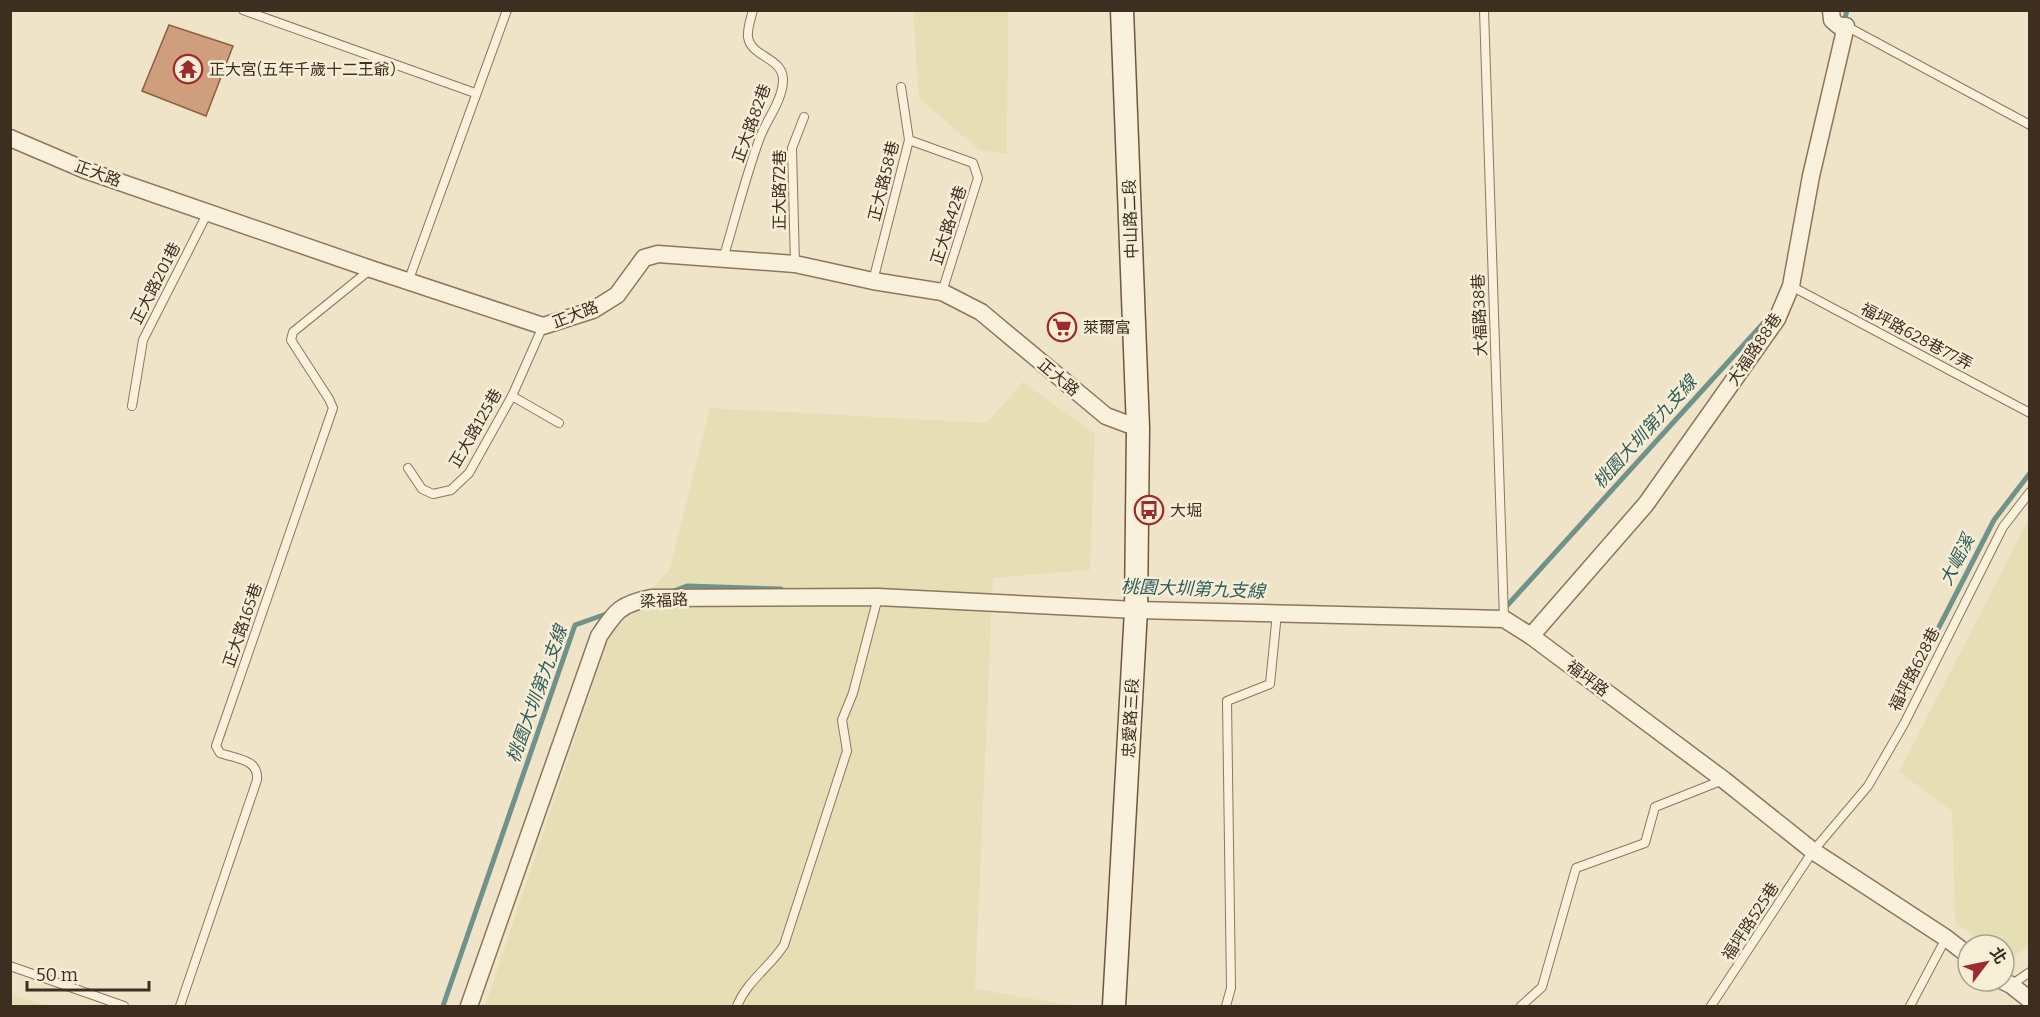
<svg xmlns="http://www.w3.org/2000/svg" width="2040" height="1017" viewBox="0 0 2040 1017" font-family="Bitter,'Noto Sans TC',serif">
<rect width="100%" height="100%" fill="#f0e4c8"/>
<!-- farmland -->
<g fill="#e6deb5">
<polygon points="913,11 1008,11 1007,154 979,150 919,98"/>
<polygon points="1023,382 1095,434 1090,570 993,578 975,989 1075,1006 485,1006 609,637 670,569 710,408 987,423"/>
<polygon points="2029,519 2030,945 2009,960 2004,957 2004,945 1987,945 1955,923 1952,811 1899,772"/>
<polygon points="10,994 11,994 47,1006 11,1006"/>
</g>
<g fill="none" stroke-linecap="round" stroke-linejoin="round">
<!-- stream -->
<g stroke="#6f938a" stroke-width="5">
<polyline points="1844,22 1847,10"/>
<polyline points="671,592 687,586 781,589"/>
<polyline points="1504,609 1768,318"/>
<polyline points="1919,666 1994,520 2030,473"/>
<polyline points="443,1006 575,625 609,613"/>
</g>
</g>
<!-- building -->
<polygon fill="#cf9f7d" stroke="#8d5f41" stroke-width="1.5" points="169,25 233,46 206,116 142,91"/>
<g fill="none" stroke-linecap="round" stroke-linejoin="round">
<!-- lane casing -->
<g stroke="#8d765c" stroke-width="10">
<g id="lane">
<polyline points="243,10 475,93"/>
<polyline points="1484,10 1504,619"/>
<polyline points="1846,26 2030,125"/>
<polyline points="909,140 973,163 978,178 942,292"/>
<path d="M 723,259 C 735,219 745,179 759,140 C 766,120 782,102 783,81 C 784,57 751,58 748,37 C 747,29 751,18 753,10"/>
<polyline points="795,264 792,148 804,117"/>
<polyline points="873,281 909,140 901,87"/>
<polyline points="408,282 507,10"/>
<polyline points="1791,286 2030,413"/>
<polyline points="512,396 559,423"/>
<polyline points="132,406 143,340 208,212"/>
<polyline points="408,468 422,489 433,494 451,490 469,473 512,396 543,326"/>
<polyline points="10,966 124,1006"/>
<polyline points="2011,985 2030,972"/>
<path d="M 180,1006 L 257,780 C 259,759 237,759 220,753 L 216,746 L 333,408 L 329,399 L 291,340 L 293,332 L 371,269"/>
<path d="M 737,1006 C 747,981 770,967 784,945 L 847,751 L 842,720 L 853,693 L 878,597"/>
<polyline points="1226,1006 1231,988 1227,701 1270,684 1277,613"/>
<polyline points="1521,1006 1542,987 1576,868 1645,843 1655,807 1723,780"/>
<polyline points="1711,1006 1813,851 1868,786 1904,724 2003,527 2030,492"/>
<polyline points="1910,1006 1946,938"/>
</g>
</g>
<!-- street casing -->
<g stroke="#8d765c" stroke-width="19">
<g id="street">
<polyline points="10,138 85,170 371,269 543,326 593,310 617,295 644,258 658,254 795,264 873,281 942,292 981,312 1106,416 1138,428"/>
<polyline points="1531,636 1646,504 1777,319 1791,286 1811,176 1846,26 1839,26 1832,20 1831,10"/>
<polyline points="2003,981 2011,985 2030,1000"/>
<path d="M 469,1006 L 599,636 C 616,611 620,604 651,598 L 878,597 L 1136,610 L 1504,619 L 1531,636 L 1724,780 L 1813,851 L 1946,938 L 1968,955"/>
</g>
</g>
<!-- secondary casing -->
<g stroke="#6f573f" stroke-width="25">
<polyline id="secondary" points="1114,1006 1136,610 1138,428 1122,10"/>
</g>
<!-- lane -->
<use href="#lane" stroke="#faf1dc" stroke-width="8"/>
<!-- street -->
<use href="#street" stroke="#faf1dc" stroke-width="16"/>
<!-- secondary -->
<use href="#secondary" stroke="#faf1dc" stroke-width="22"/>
</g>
<!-- icons -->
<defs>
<g id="temple-ring" transform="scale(1.5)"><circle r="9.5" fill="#f7eed8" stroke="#9e2a2b" stroke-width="1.5"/><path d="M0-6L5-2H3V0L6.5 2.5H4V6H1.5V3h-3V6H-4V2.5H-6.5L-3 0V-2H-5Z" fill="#9e2a2b"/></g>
<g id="supermarket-ring" transform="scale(1.5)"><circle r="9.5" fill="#f7eed8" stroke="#9e2a2b" stroke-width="1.5"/><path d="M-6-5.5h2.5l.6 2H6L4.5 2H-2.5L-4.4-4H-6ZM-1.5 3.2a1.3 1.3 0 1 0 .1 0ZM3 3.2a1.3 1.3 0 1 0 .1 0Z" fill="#9e2a2b"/></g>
<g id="bus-ring" transform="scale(1.5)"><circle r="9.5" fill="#f7eed8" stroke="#9e2a2b" stroke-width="1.5"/><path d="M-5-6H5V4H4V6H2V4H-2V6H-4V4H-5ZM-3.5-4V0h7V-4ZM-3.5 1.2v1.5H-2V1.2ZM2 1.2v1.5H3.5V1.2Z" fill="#9e2a2b"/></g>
</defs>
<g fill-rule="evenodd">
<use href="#temple-ring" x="188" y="69"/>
<use href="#supermarket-ring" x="1062" y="327"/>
<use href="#bus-ring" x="1149" y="510"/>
</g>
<g text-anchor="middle" stroke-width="5" stroke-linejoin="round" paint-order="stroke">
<!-- poi labels -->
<g font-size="16" fill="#3d2e20" stroke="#f7eed8" text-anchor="start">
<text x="209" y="75">正大宮(五年千歲十二王爺）</text>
<text x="1083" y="333">萊爾富</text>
<text x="1170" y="516">大堀</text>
</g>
<!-- street labels -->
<g font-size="16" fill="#3d2e20" stroke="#f7eed8">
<text transform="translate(751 123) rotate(-70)" y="6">正大路82巷</text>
<text transform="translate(98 173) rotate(20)" y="6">正大路</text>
<text transform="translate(883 181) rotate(-76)" y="6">正大路58巷</text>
<text transform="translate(779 190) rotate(-90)" y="6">正大路72巷</text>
<text transform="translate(1130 219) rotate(-92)" y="6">中山路二段</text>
<text transform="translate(948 225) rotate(-72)" y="6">正大路42巷</text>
<text transform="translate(155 283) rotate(-63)" y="6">正大路201巷</text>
<text transform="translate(575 314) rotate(-21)" y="6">正大路</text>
<text transform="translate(1479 315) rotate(-92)" y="6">大福路38巷</text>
<text transform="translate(1917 336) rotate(28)" y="6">福坪路628巷77弄</text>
<text transform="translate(1754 349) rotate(-56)" y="6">大福路88巷</text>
<text transform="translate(1059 377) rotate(40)" y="6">正大路</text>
<text transform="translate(475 428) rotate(-60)" y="6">正大路125巷</text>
<text transform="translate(664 600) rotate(-3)" y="6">梁福路</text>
<text transform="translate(242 625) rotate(-71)" y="6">正大路165巷</text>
<text transform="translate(1914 669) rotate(-63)" y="6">福坪路628巷</text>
<text transform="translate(1588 678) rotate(37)" y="6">福坪路</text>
<text transform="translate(1130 718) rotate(-87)" y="6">忠愛路三段</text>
<text transform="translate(1750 921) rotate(-57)" y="6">福坪路525巷</text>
</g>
<!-- water labels -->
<g font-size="18" font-style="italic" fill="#2f5d5a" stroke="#f7eed8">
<text transform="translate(1645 432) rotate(-48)" y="6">桃園大圳第九支線</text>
<text transform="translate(1957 560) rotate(-63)" y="6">大崛溪</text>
<text transform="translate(1193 589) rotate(2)" y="6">桃園大圳第九支線</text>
<text transform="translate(537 694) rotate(-70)" y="6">桃園大圳第九支線</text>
</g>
</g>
<!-- border -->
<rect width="2040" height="1017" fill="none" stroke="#3d2e20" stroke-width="24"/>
<!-- north arrow -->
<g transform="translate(1986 963) rotate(58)"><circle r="28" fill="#f7eed8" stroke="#ada18e" stroke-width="1.5"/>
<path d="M0-4.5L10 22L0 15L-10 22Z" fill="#9e2a2b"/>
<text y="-9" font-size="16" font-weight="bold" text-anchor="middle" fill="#3d2e20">北</text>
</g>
<!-- scale -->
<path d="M27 981v9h122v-9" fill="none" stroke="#3d2e20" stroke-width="3"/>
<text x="36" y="981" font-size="18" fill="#3d2e20" stroke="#f7eed8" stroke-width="4.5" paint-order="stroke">50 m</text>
</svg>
